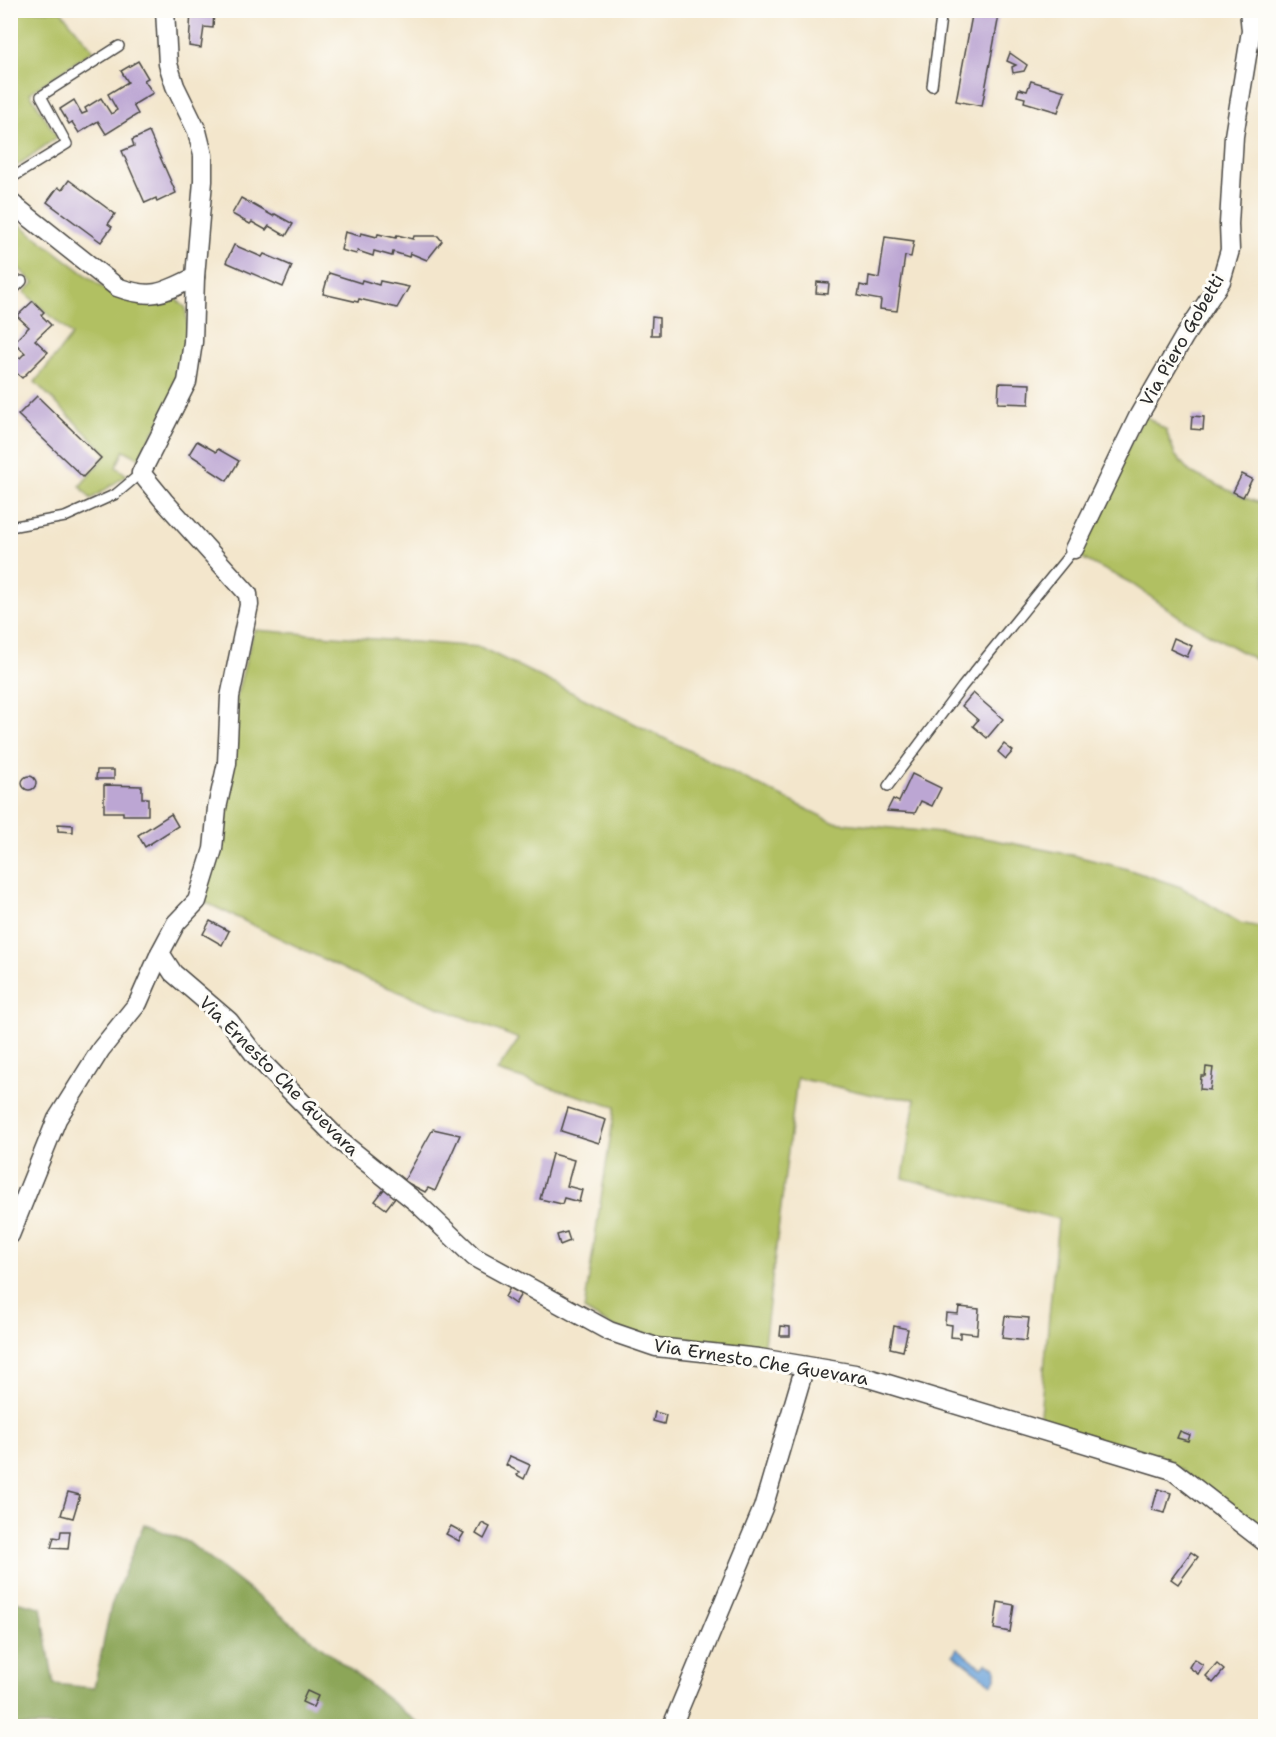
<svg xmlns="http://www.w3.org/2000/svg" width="1276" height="1737" viewBox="0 0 1276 1737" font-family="'Shantell Sans',sans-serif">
<rect width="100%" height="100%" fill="#fdfcf7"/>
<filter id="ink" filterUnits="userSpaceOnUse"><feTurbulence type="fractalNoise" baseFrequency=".0167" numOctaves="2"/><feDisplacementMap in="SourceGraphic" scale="12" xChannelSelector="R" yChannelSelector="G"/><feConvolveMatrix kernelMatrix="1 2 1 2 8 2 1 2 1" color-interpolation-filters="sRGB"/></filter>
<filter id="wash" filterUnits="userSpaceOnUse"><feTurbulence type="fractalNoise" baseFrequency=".008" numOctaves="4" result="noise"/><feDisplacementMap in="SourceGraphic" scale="24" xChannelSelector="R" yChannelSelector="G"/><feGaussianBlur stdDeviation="1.35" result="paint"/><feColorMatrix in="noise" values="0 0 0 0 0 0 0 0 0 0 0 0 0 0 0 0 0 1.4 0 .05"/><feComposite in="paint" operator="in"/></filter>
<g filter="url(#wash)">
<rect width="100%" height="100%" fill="#f3e6cc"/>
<!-- green -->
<g fill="#b1c062" stroke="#6e7646" stroke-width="1.5">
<polygon points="11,10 61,11 93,50 30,93 57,137 11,170"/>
<path d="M 10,217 L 110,293 C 139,306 146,305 176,299 L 186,308 L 188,336 L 181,383 L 139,458 L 124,450 L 116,467 L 127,475 L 91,499 L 80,486 L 107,454 L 35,382 L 72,335 L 24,292 L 34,283 L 11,261 Z"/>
<polygon points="1144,415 1166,430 1175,455 1190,472 1243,497 1265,505 1265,665 1183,619 1129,582 1083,559 1077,553"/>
<polygon points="254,630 480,647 833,822 979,837 1072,855 1124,868 1181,887 1240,923 1265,928 1265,1536 1180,1469 1039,1425 1058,1219 903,1178 915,1099 878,1096 797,1078 763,1352 658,1341 611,1326 584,1310 615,1107 497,1071 519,1039 354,974 205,902 237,694"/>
</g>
<!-- forest -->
<polygon fill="#8ca658" stroke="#5c6842" stroke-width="1.5" points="144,1524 188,1542 422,1726 11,1726 11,1600 41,1607 54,1684 94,1688 111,1606"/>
<!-- water -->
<polygon fill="#6aa2d9" stroke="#4a6682" stroke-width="1.5" points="957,1648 982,1667 987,1663 996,1668 996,1679 992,1684 953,1654"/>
<g id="blocks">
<!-- building -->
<g fill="#bca6d3">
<polygon points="191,10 214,10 213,28 204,27 201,48 189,46"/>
<polygon points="973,10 1000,10 982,106 956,101"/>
<polygon points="1010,53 1027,65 1024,71 1013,73 1012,67 1016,65 1007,61"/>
<polygon points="138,61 148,78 144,80 153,93 133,105 138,114 106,134 98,121 79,133 72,122 69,124 60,109 74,100 82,114 87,112 85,108 101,98 111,114 117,110 108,94 128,82 121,71"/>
<polygon points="1031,81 1065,91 1058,112 1024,102 1025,98 1017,96 1019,89 1027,91"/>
<polygon points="149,132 176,193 157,202 156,198 145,203 122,151 134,146 132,140"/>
<polygon points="69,180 115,214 108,224 112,227 101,242 47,202 58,187 62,190"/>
<polygon points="241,198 273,216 275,214 293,224 286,236 269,226 266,230 252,222 250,224 232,214"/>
<polygon points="345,232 360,236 361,233 377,237 378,234 396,238 397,235 413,239 414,236 438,236 442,241 427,260 410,253 409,257 393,252 392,256 374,251 373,256 358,251 356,254 341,250"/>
<polygon points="885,237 914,241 911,257 905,256 897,311 880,309 881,300 858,296 860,285 868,287 869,276 879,278"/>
<polygon points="234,245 262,257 264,254 292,266 283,287 226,262"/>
<polygon points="329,273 361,283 362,280 379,285 380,281 409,287 397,308 359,299 358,302 323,294"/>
<polygon points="817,282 829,283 828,294 816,293"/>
<polygon points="33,301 44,312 41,315 51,325 35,340 48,352 22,378 10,367 10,349 20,358 25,353 14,342 29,327 17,316"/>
<polygon points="652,317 659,318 659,335 651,335"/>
<polygon points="999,383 1030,384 1029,404 998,403"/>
<polygon points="37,396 101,458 83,477 18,415"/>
<polygon points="1192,416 1204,417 1203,430 1191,429"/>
<polygon points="197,441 216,452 218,449 239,461 227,481 207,468 208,466 189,454"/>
<polygon points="1242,474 1252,479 1243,497 1233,492"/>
<polygon points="1174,638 1192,646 1187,657 1170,649"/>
<polygon points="973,693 1003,719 987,738 973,726 978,720 962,706"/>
<polygon points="1004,744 1013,751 1006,759 998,752"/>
<polygon points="97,770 114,770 114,779 96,779"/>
<polygon points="912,774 941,788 932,806 921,801 915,813 887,811 893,799 899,802"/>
<circle cx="29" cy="783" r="7"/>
<polygon points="104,785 142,786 142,798 148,798 148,815 123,815 123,812 104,812"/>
<polygon points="171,814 178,826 145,847 138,835"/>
<polygon points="58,824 73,825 73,832 58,831"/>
<polygon points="210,921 229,931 222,945 203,934"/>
<polygon points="1206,1067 1213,1068 1210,1090 1200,1089 1201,1076 1205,1076"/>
<polygon points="568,1108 606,1120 599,1143 561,1131"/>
<polygon points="433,1129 460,1135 435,1191 428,1188 425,1192 404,1181"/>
<polygon points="552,1154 574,1160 567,1186 582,1190 579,1202 564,1198 562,1204 540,1199"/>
<polygon points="385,1188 396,1196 386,1209 375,1201"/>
<polygon points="567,1232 570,1241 560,1245 557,1235"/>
<polygon points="510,1288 521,1294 515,1304 505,1297"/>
<polygon points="959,1307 979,1309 977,1334 960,1332 960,1338 951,1337 952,1325 945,1324 946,1313 958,1314"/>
<polygon points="1005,1316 1029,1318 1026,1341 1002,1338"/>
<polygon points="781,1326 790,1327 790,1336 780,1336"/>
<polygon points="894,1326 908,1329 903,1351 890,1348"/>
<polygon points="655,1412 666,1415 664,1424 653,1421"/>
<polygon points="1180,1431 1190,1435 1188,1441 1177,1438"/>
<polygon points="510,1456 530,1465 524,1479 517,1475 519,1472 506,1465"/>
<polygon points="1158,1489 1171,1493 1165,1513 1152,1510"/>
<polygon points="68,1492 80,1495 73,1518 61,1515"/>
<polygon points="482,1523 490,1527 484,1539 476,1534"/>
<polygon points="451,1526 464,1533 459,1541 446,1534"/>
<polygon points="61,1531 70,1531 68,1549 51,1548 54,1537 60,1538"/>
<polygon points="1191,1552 1198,1557 1178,1584 1171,1579"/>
<polygon points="998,1602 1014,1605 1010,1632 994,1629"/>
<polygon points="1194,1659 1203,1665 1198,1674 1189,1667"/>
<polygon points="1217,1664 1224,1670 1213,1683 1206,1676"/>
<polygon points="307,1691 318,1696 313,1707 302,1702"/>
</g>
</g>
</g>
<g filter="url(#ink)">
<use href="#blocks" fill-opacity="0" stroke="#494743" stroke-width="1.5"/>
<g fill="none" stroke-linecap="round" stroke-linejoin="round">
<!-- service casing -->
<g stroke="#494743" stroke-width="12">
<g id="service">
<polyline points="932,86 942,10"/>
<polyline points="10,179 67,144 41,96 119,46"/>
<polyline points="10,293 22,281"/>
<polyline points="10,527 65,517 116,494 141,473"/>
<polyline points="888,786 962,687 1074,549"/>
</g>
</g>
<!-- minor casing -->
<g stroke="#494743" stroke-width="21">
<g id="minor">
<polyline points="165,10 168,64 175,86 197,131 203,155 203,181 195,277 193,342 187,382 141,473 164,501 248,594 249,605 230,697 227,763 217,808 213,849 197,901 176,923 160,953 173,973 229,1021 255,1055 340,1141 416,1202 474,1257 609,1331 656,1347 759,1358 855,1374 1172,1470 1266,1543"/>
<path d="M 10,202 L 117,287 C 152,300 163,293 195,277"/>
<polyline points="1074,549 1139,415 1184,337 1221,281 1230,250 1229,224 1234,136 1251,31 1249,10"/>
<polyline points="10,1235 57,1119 101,1049 138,1003 160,953"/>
<polyline points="672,1726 763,1508 805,1366"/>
</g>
</g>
<!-- service -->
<use href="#service" stroke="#fff" stroke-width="9"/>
<!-- minor -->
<use href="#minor" stroke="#fff" stroke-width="18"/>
</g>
</g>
<g text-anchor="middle" stroke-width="6" stroke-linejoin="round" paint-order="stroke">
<!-- street labels -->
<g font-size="18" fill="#2b2b2b" stroke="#fdfcf7">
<text transform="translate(1182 340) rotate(-60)" y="6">Via Piero Gobetti</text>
<text transform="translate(279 1076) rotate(45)" y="6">Via Ernesto Che Guevara</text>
<text transform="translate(761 1362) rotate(9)" y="6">Via Ernesto Che Guevara</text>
</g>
</g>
<!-- margin -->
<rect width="1276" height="1737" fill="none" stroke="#fdfcf7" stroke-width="36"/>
</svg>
